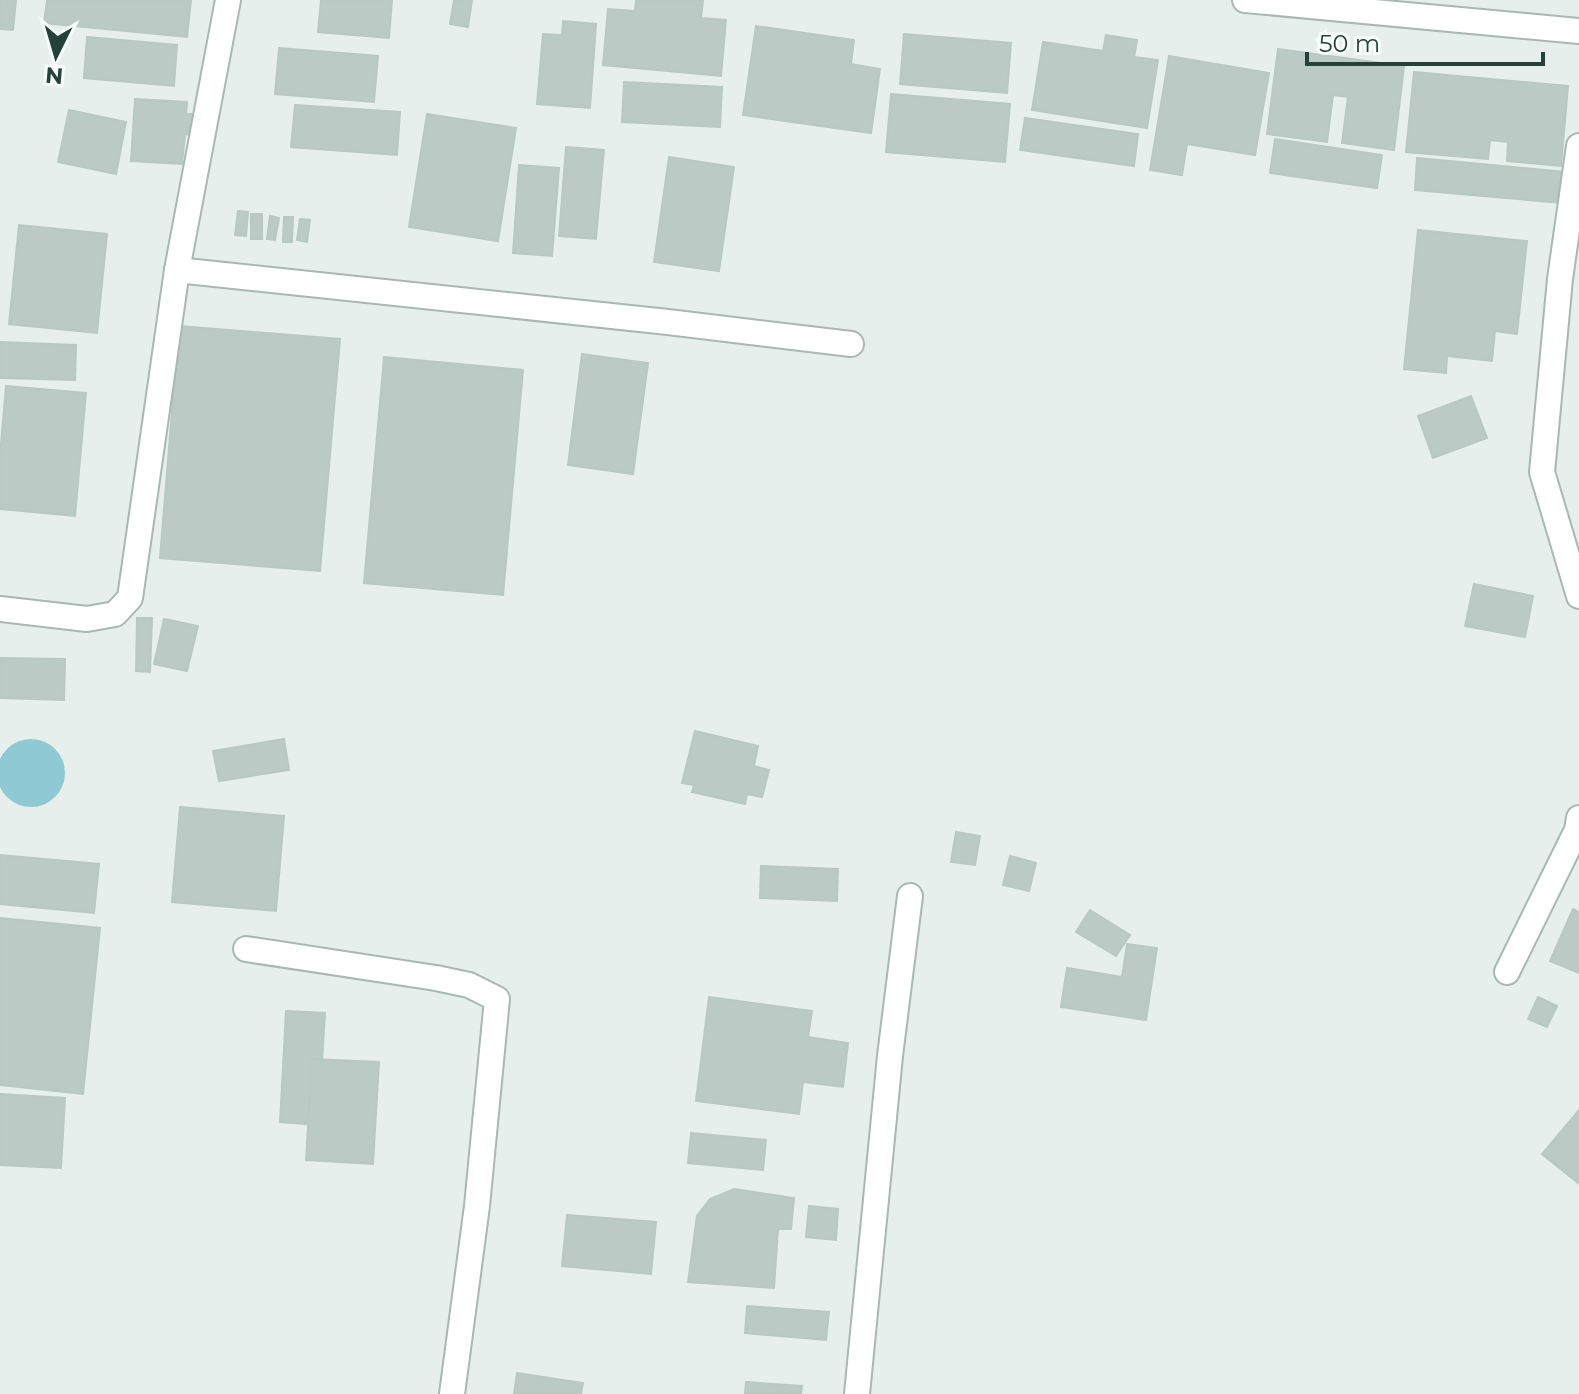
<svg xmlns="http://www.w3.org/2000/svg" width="1579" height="1394" viewBox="0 0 1579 1394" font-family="Montserrat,sans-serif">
<rect width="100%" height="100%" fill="#e6efeb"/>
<!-- water -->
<circle fill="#8ec9d4" cx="31" cy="773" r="34"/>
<!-- building -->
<g fill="#bbcac4" stroke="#b8c9c2" stroke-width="2">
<polygon points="0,0 16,0 13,30 0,29"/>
<polygon points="47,0 191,0 187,37 44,23"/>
<polygon points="321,0 392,0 389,38 318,32"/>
<polygon points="454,0 472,0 468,27 450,24"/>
<polygon points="636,0 703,0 701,18 726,20 721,76 603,65 608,9 635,11"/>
<polygon points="563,21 596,24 590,108 537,104 543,34 562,35"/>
<polygon points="756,26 854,40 851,64 880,69 871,133 743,115"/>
<polygon points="904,34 1011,43 1007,93 900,84"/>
<polygon points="1106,35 1137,40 1134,57 1158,60 1147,128 1032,110 1043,42 1103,51"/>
<polygon points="87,37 177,45 174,86 84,78"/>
<polygon points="279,48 378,56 374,102 275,94"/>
<polygon points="1278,49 1404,66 1394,150 1342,143 1348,97 1333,95 1327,142 1267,134"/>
<polygon points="1169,56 1269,73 1255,155 1187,144 1182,175 1150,170"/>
<polygon points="1414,72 1568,86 1561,166 1507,161 1508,142 1490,140 1488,159 1406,152"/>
<polygon points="624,82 722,87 720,127 622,122"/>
<polygon points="891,94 1010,104 1005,162 886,152"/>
<polygon points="135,99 187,102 186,114 194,114 192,135 185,134 182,164 131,161"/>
<polygon points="295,105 400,112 397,155 291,147"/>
<polygon points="69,110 126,122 116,174 58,162"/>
<polygon points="427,114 516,128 498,241 409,227"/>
<polygon points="1025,118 1138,134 1134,166 1020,150"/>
<polygon points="1275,139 1382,155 1377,188 1270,173"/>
<polygon points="566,147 604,150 596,239 559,236"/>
<polygon points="669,157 734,167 719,271 654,262"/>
<polygon points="1417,158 1565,172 1562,203 1415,190"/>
<polygon points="519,165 559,168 552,256 513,253"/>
<polygon points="238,211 248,212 246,236 235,235"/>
<rect x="251" y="214" width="11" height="25"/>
<polygon points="270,216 279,218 275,240 267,239"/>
<polygon points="284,217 293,217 292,242 283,242"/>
<polygon points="300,219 310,220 307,242 297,240"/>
<polygon points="19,225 107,234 97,333 9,324"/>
<polygon points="1418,230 1527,241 1517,334 1495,331 1492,361 1447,356 1446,373 1404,369"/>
<polygon points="179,326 340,339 320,571 160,558"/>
<polygon points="0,342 76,345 75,380 0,378"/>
<polygon points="582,354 648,363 633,474 568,465"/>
<polygon points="384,357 523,370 503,595 364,583"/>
<polygon points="6,386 86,393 75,516 0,509 0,455"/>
<polygon points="1471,396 1487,438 1433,458 1418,416"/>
<polygon points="1474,584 1533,596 1525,637 1465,626"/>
<polygon points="137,618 152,618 150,672 136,671"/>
<polygon points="164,619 198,626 187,671 154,664"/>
<polygon points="0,658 65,659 64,700 0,698"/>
<polygon points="695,731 758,746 754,766 769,770 762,797 747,794 745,804 692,792 694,785 682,783"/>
<polygon points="284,739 289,770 219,781 213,751"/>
<polygon points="180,807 284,816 276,911 172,902"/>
<polygon points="956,832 980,836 975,865 951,862"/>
<polygon points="0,855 99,864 94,913 0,904"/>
<polygon points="1010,856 1036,863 1029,891 1003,885"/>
<polygon points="761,866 838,869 837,901 760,898"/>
<polygon points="1573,909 1579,912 1579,973 1550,961"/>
<polygon points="1090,910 1130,935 1116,956 1076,932"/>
<polygon points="0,918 100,928 83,1094 0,1085"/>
<polygon points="1127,944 1157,948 1146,1020 1061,1007 1067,968 1122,977"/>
<polygon points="709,997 812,1011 808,1037 848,1043 843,1087 803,1082 799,1114 696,1101"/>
<polygon points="1538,997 1557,1006 1547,1027 1528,1019"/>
<polygon points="286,1011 325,1013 318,1125 280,1122"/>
<polygon points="312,1059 379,1062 373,1164 306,1160"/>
<polygon points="0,1094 65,1098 61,1168 0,1165"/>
<polygon points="1579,1110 1579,1182 1578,1183 1542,1154"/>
<polygon points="691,1133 766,1140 763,1170 688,1163"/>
<polygon points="734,1189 794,1198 791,1229 778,1229 774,1288 688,1282 697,1216 710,1199"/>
<polygon points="809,1206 838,1209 836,1240 806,1237"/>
<polygon points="567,1215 656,1222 651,1274 562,1266"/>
<polygon points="747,1306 829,1312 826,1340 745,1333"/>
<polygon points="517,1373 583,1383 581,1394 514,1394"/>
<polygon points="746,1382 802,1386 801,1394 745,1394"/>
</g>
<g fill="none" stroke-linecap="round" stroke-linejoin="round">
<!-- minor casing -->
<g stroke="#a8b8b2" stroke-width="28">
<g id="minor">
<polyline points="1245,0 1579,31"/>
<polyline points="1579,146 1560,279 1542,472 1579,596"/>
<polyline points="177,270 668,322 851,344"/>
<polyline points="0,609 87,619 115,614 130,598 177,270 228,0"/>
<polyline points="246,949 436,978 469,985 497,999 477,1206 452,1394"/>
<polyline points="1507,972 1577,830 1579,818"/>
<polyline points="857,1394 890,1056 910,896"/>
</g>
</g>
<!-- minor -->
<use href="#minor" stroke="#fff" stroke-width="24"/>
</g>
<!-- north arrow -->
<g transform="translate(56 56) rotate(185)" stroke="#f7fbf9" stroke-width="6" paint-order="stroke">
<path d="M0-6L14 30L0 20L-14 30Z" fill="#24423a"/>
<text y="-12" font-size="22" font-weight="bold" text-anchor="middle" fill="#24423a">N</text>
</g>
<!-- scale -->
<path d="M1307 52v12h236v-12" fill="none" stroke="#24423a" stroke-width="4"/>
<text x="1319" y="52" font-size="24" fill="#24423a" stroke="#f7fbf9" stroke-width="6" paint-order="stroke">50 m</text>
</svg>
